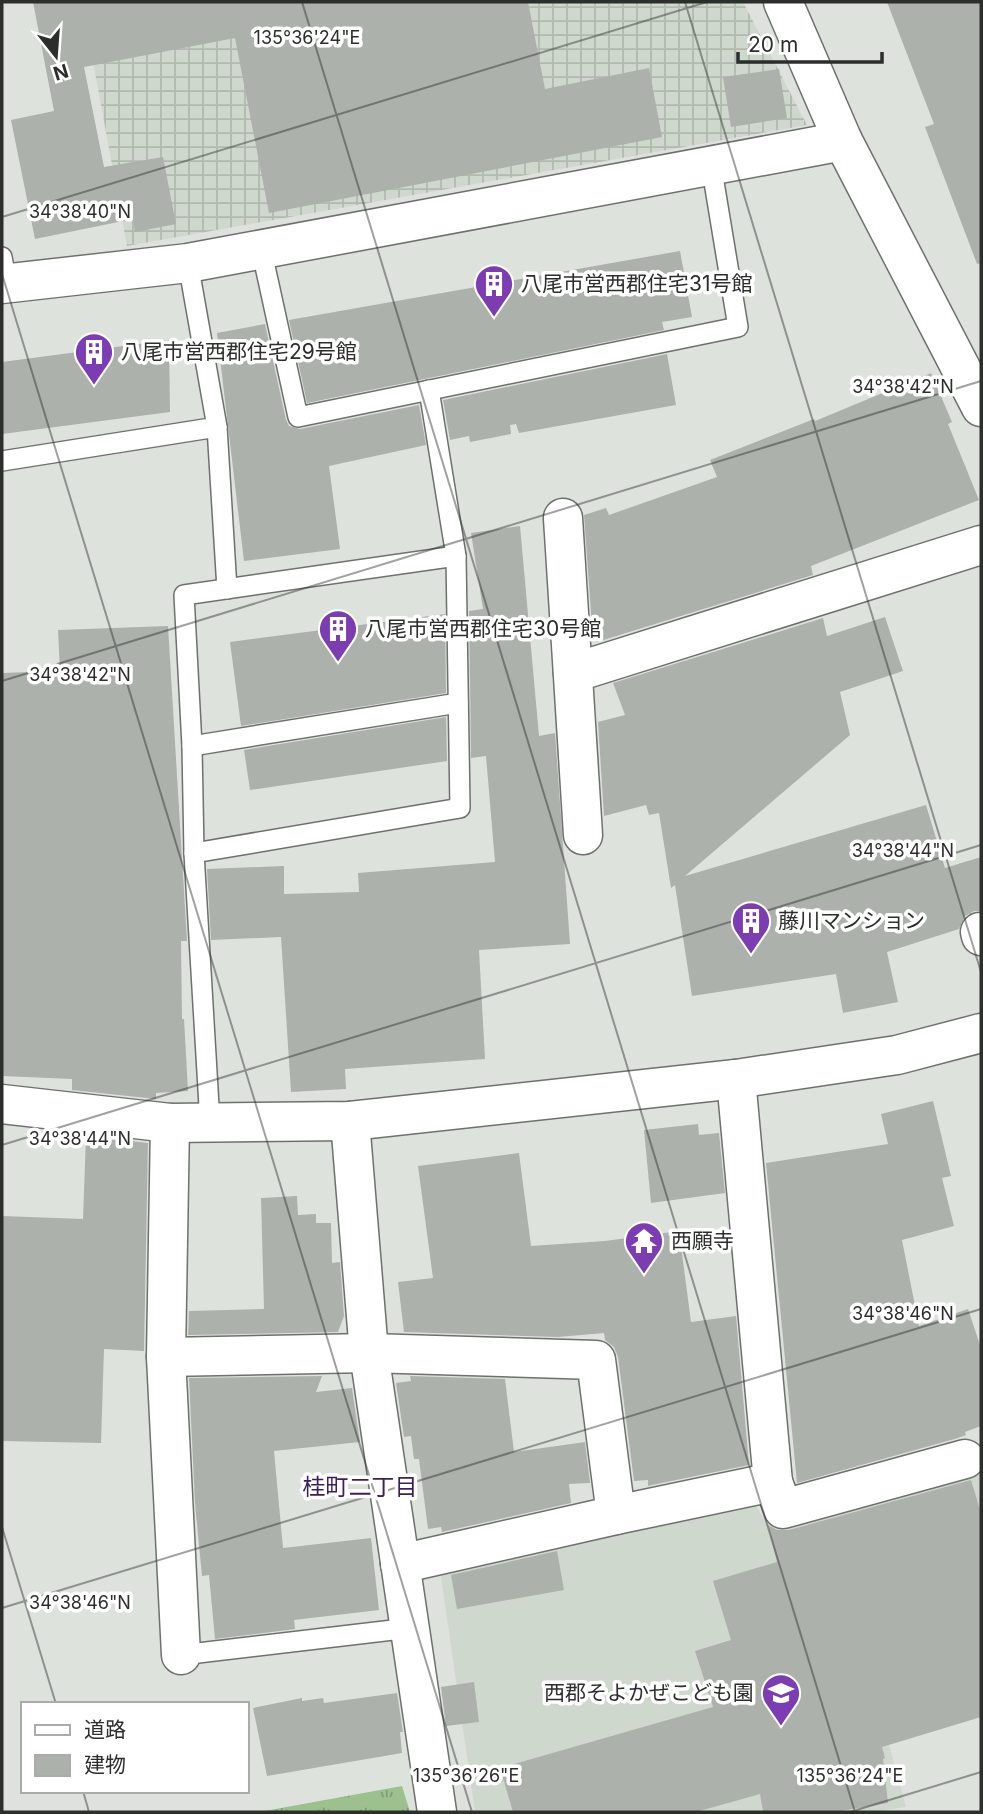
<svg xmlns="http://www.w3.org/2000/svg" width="983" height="1814" viewBox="0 0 983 1814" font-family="Inter,'Noto Sans JP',sans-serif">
<defs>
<pattern id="industrial-grid" width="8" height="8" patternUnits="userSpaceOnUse" patternTransform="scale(1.75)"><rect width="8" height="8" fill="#cfd8cc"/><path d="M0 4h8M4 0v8" fill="none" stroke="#b2baaf"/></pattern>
<pattern id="grass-tufts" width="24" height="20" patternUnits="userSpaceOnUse" patternTransform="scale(1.75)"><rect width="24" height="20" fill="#9dc08f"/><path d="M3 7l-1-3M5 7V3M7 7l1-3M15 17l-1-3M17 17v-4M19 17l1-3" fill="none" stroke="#809c75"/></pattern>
</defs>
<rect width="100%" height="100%" fill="#dee2dd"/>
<!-- built -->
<polygon fill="#cfd8cc" points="981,1470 981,1623 865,1655 906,1807 872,1812 475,1812 440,1570 755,1505 768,1523"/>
<!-- industrial -->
<polygon fill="url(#industrial-grid)" points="82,2 743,2 807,125 127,246"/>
<!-- grass -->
<polygon fill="url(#grass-tufts)" points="402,1786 410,1812 259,1812"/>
<!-- building -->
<g fill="#acb1ab">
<polygon points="33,2 528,2 545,89 649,68 662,137 269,213 235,38 84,67 104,167 163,157 176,224 135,232 133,219 35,239 11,120 54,111"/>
<polygon points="887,2 981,2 981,263 977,264 925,127 934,124"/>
<polygon points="779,69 787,118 731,127 723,77"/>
<polygon points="680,251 692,317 662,322 664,330 307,403 289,320"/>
<polygon points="265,324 286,420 289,426 300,429 419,405 426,445 329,466 340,549 244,561 217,333"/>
<polygon points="169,340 170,412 2,434 2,362"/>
<polygon points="667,354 676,405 519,433 516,424 510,425 511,434 470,442 469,436 450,440 443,400"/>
<polygon points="931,373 952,422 948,424 979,500 811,566 813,575 597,642 592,627 584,515 606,508 609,515 717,477 710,460 814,419 815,421"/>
<polygon points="520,526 539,736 555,733 570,944 479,950 485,1059 345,1069 346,1089 291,1092 281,937 211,940 207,869 284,866 284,894 359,892 358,873 495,862 486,756 471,758 469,611 483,609 471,533"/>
<polygon points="445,614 446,693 241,726 230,642"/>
<polygon points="885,617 903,671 840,692 850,735 685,876 926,805 945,868 981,857 981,911 974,911 965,916 959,929 887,952 898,1002 843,1013 836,974 692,996 675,885 671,888 659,813 649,815 646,805 604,816 598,722 625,715 613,683 823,618 827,636"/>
<polygon points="168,626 187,941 181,941 182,1019 184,1019 188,1091 156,1093 156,1099 72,1090 72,1079 2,1076 2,673 60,671 58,630"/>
<polygon points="446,717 447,761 250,790 244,750"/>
<polygon points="933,1101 951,1176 942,1178 954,1226 902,1240 919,1326 968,1309 981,1348 981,1426 965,1432 966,1435 958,1438 797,1483 766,1163 888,1144 881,1114"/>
<polygon points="698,1124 699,1135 719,1133 725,1193 651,1203 644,1130"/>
<polygon points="86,1136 148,1143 144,1351 104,1349 101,1443 2,1441 2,1216 83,1219"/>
<polygon points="519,1153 531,1246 605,1241 679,1231 691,1322 736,1316 749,1465 652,1485 648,1486 648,1480 634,1481 618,1357 614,1347 605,1340 604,1333 558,1337 404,1332 398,1282 433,1278 418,1166"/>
<polygon points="297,1196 298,1215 316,1214 316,1223 331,1223 332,1263 340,1262 344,1316 338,1332 188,1335 189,1311 264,1309 261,1198"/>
<polygon points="322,1376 316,1392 352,1388 360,1442 274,1451 283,1548 371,1538 379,1610 294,1620 295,1629 215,1639 209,1575 202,1576 195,1503 189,1378"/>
<polygon points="410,1376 505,1379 514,1452 585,1442 590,1483 569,1484 571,1503 442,1532 441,1527 428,1529 419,1459 414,1459 411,1436 404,1437 396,1383 411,1381"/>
<polygon points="971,1480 981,1513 981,1717 882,1747 885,1758 883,1759 888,1803 834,1812 763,1812 760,1794 696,1812 513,1812 500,1768 713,1707 695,1651 731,1640 713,1581 777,1562 768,1525 777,1530 789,1530"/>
<polygon points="557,1551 564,1590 457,1609 451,1575"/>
<polygon points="474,1682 479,1722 446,1726 441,1687"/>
<polygon points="397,1693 403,1732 400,1732 402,1753 267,1776 253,1708 302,1698 302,1701 323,1698 324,1703"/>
</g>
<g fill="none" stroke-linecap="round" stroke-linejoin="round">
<!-- service casing -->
<g stroke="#6d716c" stroke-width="22">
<g id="service">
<polyline points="261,248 298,417 738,327 711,164"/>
<polyline points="2,257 7,284"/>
<polyline points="217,427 227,589"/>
<polyline points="2,461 217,427 188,263"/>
<polyline points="192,746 458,703"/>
<polyline points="194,853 460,808 456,556"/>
<polyline points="210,1123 194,853 192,746 184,595 456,556 429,390"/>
<polyline points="181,1655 410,1628"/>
</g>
</g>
<!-- minor casing -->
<g stroke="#6d716c" stroke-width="41">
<g id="minor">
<polyline points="783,2 843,141 981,407"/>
<polyline points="2,284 188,263 843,141"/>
<polyline points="563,518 583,835"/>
<polyline points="573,673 981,545"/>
<polyline points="980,932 981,936"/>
<polyline points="736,1079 773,1482"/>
<polyline points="2,1104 170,1123 350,1121 736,1079 897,1055 981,1033"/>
<polyline points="350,1121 369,1353 437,1812"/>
<polyline points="170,1123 166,1357 181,1655"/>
<polyline points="166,1357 369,1353 596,1360 616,1515 400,1564"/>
<polyline points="616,1515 773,1482 783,1509 965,1459"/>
</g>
</g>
<!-- service -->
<use href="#service" stroke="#fff" stroke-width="19"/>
<!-- minor -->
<use href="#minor" stroke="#fff" stroke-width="38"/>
</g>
<!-- ticks -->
<path fill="none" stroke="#2c2e2c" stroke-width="2" stroke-opacity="0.45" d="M 302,2 L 855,1812M 685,2 L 981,972M 2,217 L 707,2M 2,274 L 472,1812M 2,681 L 981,381M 2,1145 L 981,845M 2,1527 L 56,1704M 2,1608 L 981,1309M 83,1791 L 89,1812M 850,1812 L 981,1772"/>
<!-- icons -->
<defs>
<g id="building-pin" transform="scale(2.0125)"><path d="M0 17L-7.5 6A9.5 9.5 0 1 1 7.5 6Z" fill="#7c3db2" stroke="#fff"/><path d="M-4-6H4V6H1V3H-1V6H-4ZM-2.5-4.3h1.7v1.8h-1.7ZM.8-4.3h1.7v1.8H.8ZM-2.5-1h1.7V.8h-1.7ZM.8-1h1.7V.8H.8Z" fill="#fff"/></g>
<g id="temple-pin" transform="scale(2.0125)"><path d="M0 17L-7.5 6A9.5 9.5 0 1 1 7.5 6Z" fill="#7c3db2" stroke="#fff"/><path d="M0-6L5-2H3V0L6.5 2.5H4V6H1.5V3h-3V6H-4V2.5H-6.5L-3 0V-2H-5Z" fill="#fff"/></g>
<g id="school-pin" transform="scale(2.0125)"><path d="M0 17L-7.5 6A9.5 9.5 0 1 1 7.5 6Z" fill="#7c3db2" stroke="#fff"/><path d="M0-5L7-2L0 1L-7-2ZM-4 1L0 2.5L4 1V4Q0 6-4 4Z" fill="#fff"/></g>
</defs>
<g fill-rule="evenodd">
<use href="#building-pin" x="494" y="284"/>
<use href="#building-pin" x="94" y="352"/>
<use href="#building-pin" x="338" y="629"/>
<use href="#building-pin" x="751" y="921"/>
<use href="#temple-pin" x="644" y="1241"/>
<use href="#school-pin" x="781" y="1693"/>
</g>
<g text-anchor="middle" stroke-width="7" stroke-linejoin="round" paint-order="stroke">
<!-- poi labels -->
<g font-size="21" fill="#2c2e2c" stroke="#fff" text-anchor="start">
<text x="521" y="291">八尾市営西郡住宅31号館</text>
<text x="121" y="359">八尾市営西郡住宅29号館</text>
<text x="365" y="636">八尾市営西郡住宅30号館</text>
<text x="778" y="928">藤川マンション</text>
<text x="671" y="1248">西願寺</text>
<text x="754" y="1700" text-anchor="end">西郡そよかぜこども園</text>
</g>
<!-- neighbourhood labels -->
<g font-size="23" fill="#3d2059" stroke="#fff">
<text x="360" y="1495">桂町二丁目</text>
</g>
</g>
<g font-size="18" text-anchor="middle" fill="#2c2e2c" stroke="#fff" stroke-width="7" stroke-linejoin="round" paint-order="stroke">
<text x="307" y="44">135°36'24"E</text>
<text x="80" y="218">34°38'40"N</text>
<text x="903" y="393">34°38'42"N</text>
<text x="80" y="681">34°38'42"N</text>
<text x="903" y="857">34°38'44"N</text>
<text x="80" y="1145">34°38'44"N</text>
<text x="903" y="1320">34°38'46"N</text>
<text x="80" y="1609">34°38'46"N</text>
<text x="466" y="1782">135°36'26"E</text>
<text x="850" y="1782">135°36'24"E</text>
</g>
<!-- border -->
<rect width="983" height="1814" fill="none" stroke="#2c2e2c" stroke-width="7"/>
<!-- legend -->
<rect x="21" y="1702" width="228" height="91" fill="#ffffff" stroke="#ababab" stroke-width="2"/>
<rect x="35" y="1725" width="35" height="10" fill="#ffffff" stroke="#ababab" stroke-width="2"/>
<text x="84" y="1737" font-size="21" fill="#2c2e2c">道路</text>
<rect x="35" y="1755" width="35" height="21" fill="#acb1ab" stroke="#ababab" stroke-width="2"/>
<text x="84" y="1772" font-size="21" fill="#2c2e2c">建物</text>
<!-- north arrow -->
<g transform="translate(56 56) rotate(163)" stroke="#ffffff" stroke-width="5" paint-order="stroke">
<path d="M0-5L12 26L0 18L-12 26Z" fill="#2c2e2c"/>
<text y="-10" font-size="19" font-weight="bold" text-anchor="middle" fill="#2c2e2c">N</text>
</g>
<!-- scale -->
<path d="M738 52v10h144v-10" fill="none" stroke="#2c2e2c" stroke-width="3.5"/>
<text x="748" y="52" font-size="21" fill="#2c2e2c" stroke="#ffffff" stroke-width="5" paint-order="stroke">20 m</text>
</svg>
